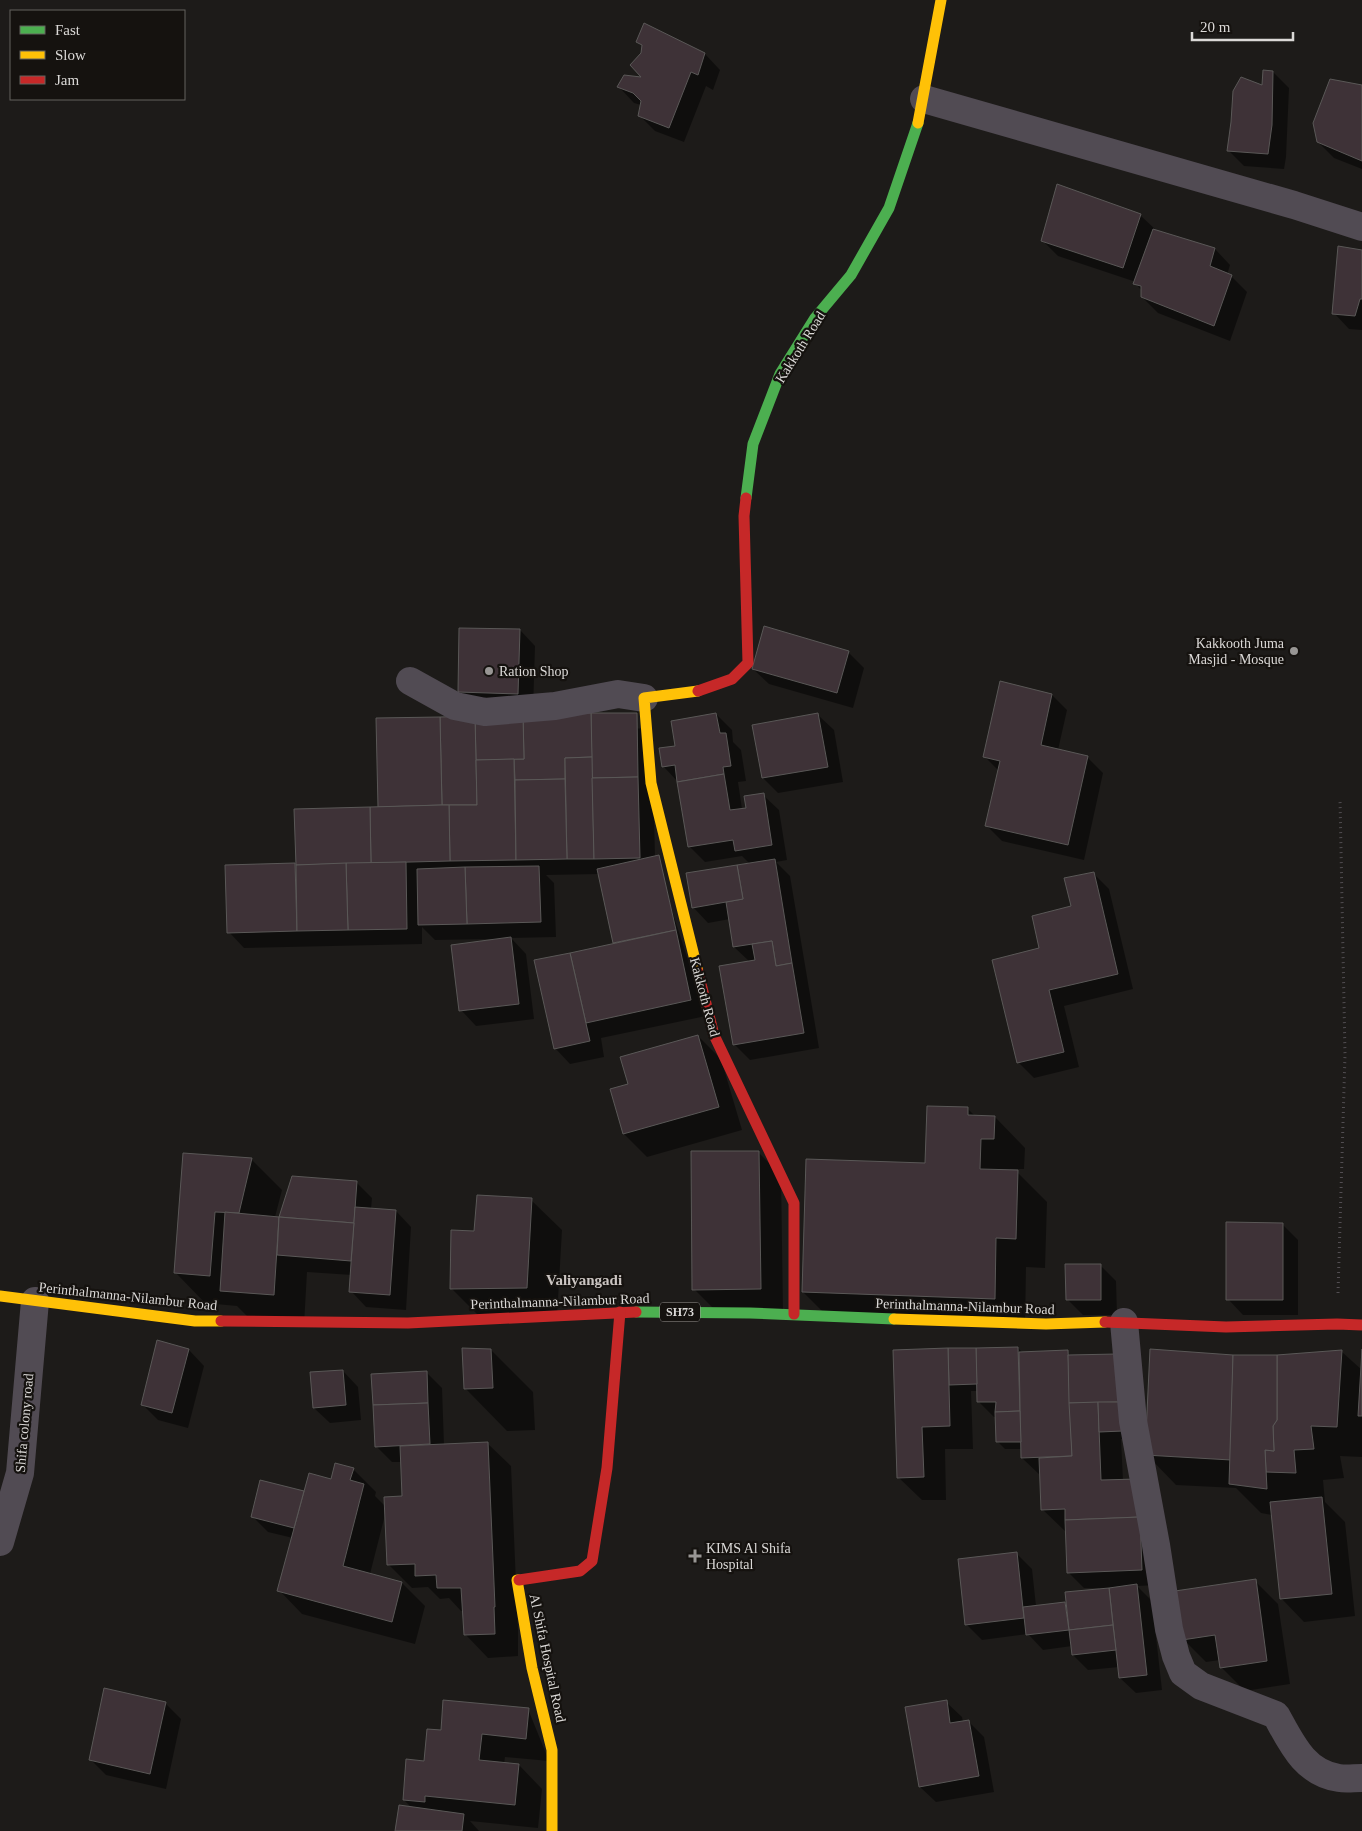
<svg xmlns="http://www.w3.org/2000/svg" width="1362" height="1831" viewBox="0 0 1362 1831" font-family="Georgia,serif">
<rect width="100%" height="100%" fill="#1d1b19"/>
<!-- shadow -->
<g fill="#0007">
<polygon points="644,25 705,54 720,70 713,90 706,86 684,142 655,131 639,115 641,105 634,103 619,87 644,78 643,47 638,41"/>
<polygon points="1273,72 1289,88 1286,157 1284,169 1244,166 1228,150 1263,87"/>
<polygon points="1362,86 1362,169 1334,158 1318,142"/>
<polygon points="1140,215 1156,230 1215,249 1230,265 1227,275 1231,276 1247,292 1230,341 1158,313 1142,297 1142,291 1135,283 1136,282 1058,256 1043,241"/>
<polygon points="1362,251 1362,330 1349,329 1334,313"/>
<polygon points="520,630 535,646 533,710 475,707 459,692"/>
<polygon points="848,652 864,668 853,708 769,684 753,669"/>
<polygon points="1052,695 1067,710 1058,750 1087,757 1103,773 1084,860 1002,841 986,825 999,771 984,756"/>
<polygon points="716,714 732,730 733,742 741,750 746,781 738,782 742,809 747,809 763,795 779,810 787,860 776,862 790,876 819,1048 750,1060 734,1044 750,962 734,947 730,919 708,923 693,907 750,864 742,856 705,862 689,846 678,782 664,767 663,762 676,747"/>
<polygon points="818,715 834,730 843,782 778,793 763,778"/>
<polygon points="377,719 652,729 655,858 706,1016 601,1038 604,1057 570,1064 555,1048 536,961 615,944 600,874 546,875 554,883 556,937 511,938 526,954 534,1019 476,1026 461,1010 491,939 435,940 422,927 422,944 244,948 229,932 227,866 297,865 380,808"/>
<polygon points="1093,873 1109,889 1133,989 1064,1006 1079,1067 1034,1078 1018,1062 1041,949 1073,907"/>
<polygon points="698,1036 721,1059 742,1130 647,1157 624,1134 612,1090 629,1085"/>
<polygon points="967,1108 976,1117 995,1117 1025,1148 1024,1169 1010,1169 1010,1172 1017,1172 1047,1202 1045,1268 1026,1267 1025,1328 833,1322 803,1292 927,1164"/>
<polygon points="758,1152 781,1175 783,1312 717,1312 694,1289"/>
<polygon points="184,1154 251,1159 282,1190 275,1217 280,1218 357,1183 372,1198 371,1209 396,1211 411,1227 406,1310 366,1307 351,1291 352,1275 307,1272 304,1325 251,1320 237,1306 205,1303 175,1272"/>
<polygon points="531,1200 562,1230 557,1317 482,1319 451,1288 476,1233"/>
<polygon points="1282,1224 1298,1240 1298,1315 1243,1315 1228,1299"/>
<polygon points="1100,1265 1116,1281 1117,1315 1083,1315 1067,1299"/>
<polygon points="158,1342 189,1350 204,1366 188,1428 158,1420 142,1404"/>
<polygon points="1018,1348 1023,1353 1067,1351 1130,1438 1121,1439 1123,1481 1157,1585 1137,1586 1152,1601 1162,1690 1136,1693 1120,1678 1119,1667 1088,1670 1073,1655 1072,1646 1043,1650 1028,1634 982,1640 966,1624 1017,1554 1032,1569 1036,1606 1067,1603 1099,1590 1099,1588 1084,1588 1069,1573 1066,1532 1042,1509 1041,1476 1022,1458 1022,1449 1005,1449 997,1441 997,1417 994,1417 979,1402 978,1391 971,1391 973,1449 945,1449 946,1500 922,1500 898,1477 895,1351"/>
<polygon points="491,1350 533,1392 535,1430 507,1431 465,1388"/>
<polygon points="1342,1352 1362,1370 1362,1457 1340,1456 1344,1478 1323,1480 1325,1502 1345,1522 1355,1616 1304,1622 1281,1598 1272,1515 1261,1513 1236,1488 1176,1485 1146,1454 1233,1356 1277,1356"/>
<polygon points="343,1371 358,1387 361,1420 330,1423 314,1408"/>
<polygon points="426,1372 442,1388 444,1445 487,1443 511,1466 518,1630 518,1656 488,1658 465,1634 464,1611 461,1611 449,1598 440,1599 428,1587 412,1588 389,1565 385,1515 370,1574 402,1583 425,1606 415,1644 302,1614 279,1590 293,1538 268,1532 252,1516 261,1481 305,1493 332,1481 353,1469 376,1492 375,1496 386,1507 404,1497 402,1462 392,1462 377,1447"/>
<polygon points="1255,1581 1278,1604 1290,1684 1245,1691 1221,1667 1220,1660 1206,1662 1183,1639"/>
<polygon points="946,1702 962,1717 963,1722 968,1721 984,1737 994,1792 936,1802 920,1787"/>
<polygon points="165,1703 181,1719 166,1789 106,1775 90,1759"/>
<polygon points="528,1709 549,1761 505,1757 504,1764 519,1765 542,1789 538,1828 470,1821 479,1831 396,1831 413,1809 404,1800 442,1731"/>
</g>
<!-- building -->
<g fill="#3e3237" stroke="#5a5857">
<polygon points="644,23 705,53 698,75 691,72 669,128 638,116 641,101 633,93 617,87 624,75 641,77 630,65 641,53 642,45 636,42"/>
<polygon points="1263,70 1273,71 1272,125 1268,154 1227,151 1231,122 1233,91 1241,77 1262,85"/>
<polygon points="1330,79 1362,85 1362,161 1317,142 1313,123"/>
<polygon points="1057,184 1141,214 1123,268 1041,241"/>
<polygon points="1153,229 1215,248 1210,266 1232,275 1214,326 1141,297 1141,286 1133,284"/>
<polygon points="1338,246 1362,250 1362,299 1360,299 1355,316 1332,314"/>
<polygon points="764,626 849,651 837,693 752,669"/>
<polygon points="459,628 520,629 518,694 458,692"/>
<polygon points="1000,681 1052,694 1041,745 1088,756 1068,845 985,826 1000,761 983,757"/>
<polygon points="591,713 637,713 638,777 592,778"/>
<polygon points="591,713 592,757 565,758 565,779 515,780 514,759 524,759 523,715"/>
<polygon points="716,713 720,733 726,733 731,766 723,767 724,774 677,782 675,765 662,767 659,748 675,746 671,721"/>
<polygon points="818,713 828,767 762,778 752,725"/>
<polygon points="523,715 524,759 476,760 475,716"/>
<polygon points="475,716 477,805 442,805 440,717"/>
<polygon points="440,717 442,805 378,807 376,718"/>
<polygon points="592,757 594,859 567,859 565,758"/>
<polygon points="514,759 516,860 450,861 449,805 477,805 476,760"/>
<polygon points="724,774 730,810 746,808 744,796 764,793 772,845 735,851 733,840 688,847 677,782"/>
<polygon points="638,777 640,858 594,859 592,778"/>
<polygon points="565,779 567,859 516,860 515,780"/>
<polygon points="442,805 449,805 450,861 371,863 370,807"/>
<polygon points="370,807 371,863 296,865 294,809"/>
<polygon points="659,855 676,930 613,943 597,869"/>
<polygon points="775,859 792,963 776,966 772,941 733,947 726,902 743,899 737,865"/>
<polygon points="406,862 407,929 348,930 346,863"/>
<polygon points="295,863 297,931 227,933 225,865"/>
<polygon points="346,863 348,930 297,931 296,865"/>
<polygon points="737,865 743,899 692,908 686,873"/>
<polygon points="539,866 541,922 467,924 465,867"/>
<polygon points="465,867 467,924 418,925 417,869"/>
<polygon points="1094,872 1118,974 1049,990 1064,1052 1017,1063 992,960 1039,948 1032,916 1071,906 1064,878"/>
<polygon points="676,930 691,1000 586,1023 570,953"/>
<polygon points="511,937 519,1004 459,1011 451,945"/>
<polygon points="772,941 776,966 792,963 804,1033 733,1045 719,966 755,960 752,944"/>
<polygon points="570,953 590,1041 554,1049 534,960"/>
<polygon points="698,1035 719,1107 623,1134 610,1089 628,1084 620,1057"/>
<polygon points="927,1106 968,1107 968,1115 995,1116 994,1139 981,1139 980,1169 1018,1170 1016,1239 996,1238 995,1299 802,1292 806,1159 925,1163"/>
<polygon points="691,1151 759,1151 761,1289 692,1290"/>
<polygon points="183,1153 252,1158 239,1213 215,1212 210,1276 174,1273"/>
<polygon points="292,1176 357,1181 354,1223 279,1217"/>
<polygon points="477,1195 532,1198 527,1288 450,1289 451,1230 474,1231"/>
<polygon points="355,1207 396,1210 390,1295 349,1292"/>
<polygon points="225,1212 279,1217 274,1295 220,1291"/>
<polygon points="279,1217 354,1223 351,1261 277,1255"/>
<polygon points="1226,1222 1283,1223 1283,1300 1226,1300"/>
<polygon points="1065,1264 1101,1264 1101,1300 1066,1300"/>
<polygon points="157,1340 189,1349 172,1413 141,1405"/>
<polygon points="1018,1347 1020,1411 995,1412 996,1402 977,1402 976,1348"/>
<polygon points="462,1348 491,1349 493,1388 464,1389"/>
<polygon points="948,1348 976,1348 977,1384 949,1385"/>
<polygon points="948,1348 950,1426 922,1427 924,1477 897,1478 893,1350"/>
<polygon points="1150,1349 1233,1355 1231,1460 1145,1455"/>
<polygon points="1362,1349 1362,1416 1358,1416"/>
<polygon points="1068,1350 1072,1456 1021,1458 1019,1352"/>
<polygon points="1342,1350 1337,1427 1311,1426 1314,1449 1294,1450 1296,1473 1266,1472 1265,1450 1274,1451 1273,1426 1277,1420 1277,1355"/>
<polygon points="1117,1354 1122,1402 1069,1403 1068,1355"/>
<polygon points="1233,1355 1277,1355 1277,1420 1273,1426 1274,1451 1265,1450 1267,1489 1229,1484"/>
<polygon points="343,1370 346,1405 313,1408 310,1372"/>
<polygon points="427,1371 428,1403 373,1405 371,1374"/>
<polygon points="1098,1402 1101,1480 1137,1479 1140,1517 1065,1520 1065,1509 1041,1510 1039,1458 1072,1456 1069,1403"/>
<polygon points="1098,1402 1122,1402 1123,1431 1099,1432"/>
<polygon points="428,1403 430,1444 375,1447 373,1405"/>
<polygon points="1020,1411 1021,1442 996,1442 995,1412"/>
<polygon points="488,1442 495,1607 494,1607 495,1634 464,1635 461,1588 437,1588 436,1575 415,1576 415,1564 387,1565 384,1497 402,1496 400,1446"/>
<polygon points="335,1463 354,1468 350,1480 364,1484 343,1566 402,1582 392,1622 277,1591 309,1473 331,1479"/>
<polygon points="260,1480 304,1491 294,1528 251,1517"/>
<polygon points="1322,1497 1332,1594 1280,1599 1270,1502"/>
<polygon points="1140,1517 1142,1570 1067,1573 1065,1520"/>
<polygon points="1017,1552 1024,1618 965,1625 958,1559"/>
<polygon points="1256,1579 1267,1661 1220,1668 1215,1635 1182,1640 1175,1591"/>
<polygon points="1137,1584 1147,1675 1119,1678 1109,1588"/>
<polygon points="1109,1588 1113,1625 1069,1630 1065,1592"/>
<polygon points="1065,1602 1069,1630 1026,1635 1023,1607"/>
<polygon points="1113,1625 1116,1650 1072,1655 1069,1630"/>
<polygon points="104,1688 166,1702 150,1774 89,1760"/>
<polygon points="443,1700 529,1708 526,1739 482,1734 479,1760 519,1764 515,1805 425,1796 425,1802 403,1800 406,1759 424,1761 427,1729 441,1730"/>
<polygon points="947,1700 950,1723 969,1720 979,1776 919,1787 905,1707"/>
<polygon points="399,1805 464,1814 462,1831 395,1831"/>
</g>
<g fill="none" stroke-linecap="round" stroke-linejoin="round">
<!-- path -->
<polyline stroke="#524e52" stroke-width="3" stroke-dasharray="1 4" stroke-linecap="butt" points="1338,1293 1345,1055 1340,799"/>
<!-- street -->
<g stroke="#514b53" stroke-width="28">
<polyline points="924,99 1294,205 1362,227"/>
<polyline points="410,681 455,706 485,712 555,706 618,694 644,698"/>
<path d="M 1124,1322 L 1133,1421 L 1156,1545 L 1169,1629 L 1176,1656 L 1183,1673 L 1201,1686 L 1276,1715 C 1291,1742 1304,1773 1339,1778 C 1346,1779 1354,1778 1362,1778"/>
<polyline points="0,1542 20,1473 35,1301"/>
</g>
<!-- fast -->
<g stroke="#4caf50" stroke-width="11">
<polyline points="746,498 753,444 780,374 815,318 851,275 889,208 918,123"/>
<polyline points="636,1312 750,1313 894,1319"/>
</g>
<!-- slow -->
<g stroke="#ffc107" stroke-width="11">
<polyline points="918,123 941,0"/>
<polyline points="698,691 644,698 651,783 698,972"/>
<polyline points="0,1296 195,1321 221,1321"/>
<polyline points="894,1319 1046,1324 1105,1322"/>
<polyline points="519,1580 517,1580 532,1668 552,1750 552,1831"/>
</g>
<!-- jam -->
<g stroke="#c62828" stroke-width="11">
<polyline points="698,691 732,679 748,663 744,516 746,498"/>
<polyline points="698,972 714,1035 794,1203 794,1314"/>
<polyline points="221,1321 408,1323 636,1312"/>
<polyline points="1105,1322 1226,1327 1337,1324 1362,1325"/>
<polyline points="519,1580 580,1571 592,1561 607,1468 620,1312"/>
</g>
</g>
<!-- markers -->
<g fill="#989694" stroke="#15120f" stroke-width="2">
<circle cx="1294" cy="651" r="5"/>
<circle cx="489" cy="671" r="5"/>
<path d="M692.5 1548.5h5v5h5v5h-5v5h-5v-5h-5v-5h5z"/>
</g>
<g text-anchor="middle" stroke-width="4.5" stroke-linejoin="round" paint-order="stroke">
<!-- shield labels -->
<rect fill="#15120f" stroke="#a09d9b" stroke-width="1" x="660" y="1302.5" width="40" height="19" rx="4"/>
<g font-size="12" font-weight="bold" fill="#dbd9d7">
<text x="680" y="1316">SH73</text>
</g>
<!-- street labels -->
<g font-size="14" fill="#dbd9d7" stroke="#15120f">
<text transform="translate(800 347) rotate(-58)" y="5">Kakkoth Road</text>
<text transform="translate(705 997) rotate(75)" y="5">Kakkoth Road</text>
<text transform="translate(128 1296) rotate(6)" y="5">Perinthalmanna-Nilambur Road</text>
<text transform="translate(560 1301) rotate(-2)" y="5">Perinthalmanna-Nilambur Road</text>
<text transform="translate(965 1306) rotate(2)" y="5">Perinthalmanna-Nilambur Road</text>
<text transform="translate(24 1423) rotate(-85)" y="5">Shifa colony road</text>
<text transform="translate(548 1658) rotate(78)" y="5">Al Shifa Hospital Road</text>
</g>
<!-- poi labels -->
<g font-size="14" fill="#dbd9d7" stroke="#15120f" text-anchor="start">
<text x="1284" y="648" text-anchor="end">Kakkooth Juma<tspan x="1284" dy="16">Masjid - Mosque</tspan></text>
<text x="499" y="676">Ration Shop</text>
<text x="706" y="1553">KIMS Al Shifa<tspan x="706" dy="16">Hospital</tspan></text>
</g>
<!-- neighbourhood labels -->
<g font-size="15" font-weight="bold" fill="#cbc5c2" stroke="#15120f">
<text x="584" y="1285">Valiyangadi</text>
</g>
</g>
<!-- legend -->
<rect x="10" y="10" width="175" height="90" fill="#15120f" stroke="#64625f"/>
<rect x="20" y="26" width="25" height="8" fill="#4caf50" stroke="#64625f"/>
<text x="55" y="35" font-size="15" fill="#dbd9d7">Fast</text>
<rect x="20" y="51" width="25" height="8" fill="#ffc107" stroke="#64625f"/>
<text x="55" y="60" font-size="15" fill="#dbd9d7">Slow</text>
<rect x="20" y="76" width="25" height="8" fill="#c62828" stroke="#64625f"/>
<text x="55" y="85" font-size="15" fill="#dbd9d7">Jam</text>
<!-- scale -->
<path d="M1192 32v8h101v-8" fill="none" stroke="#dbd9d7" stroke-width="2.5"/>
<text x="1200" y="32" font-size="15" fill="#dbd9d7" stroke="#15120f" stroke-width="4" paint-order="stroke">20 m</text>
</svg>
